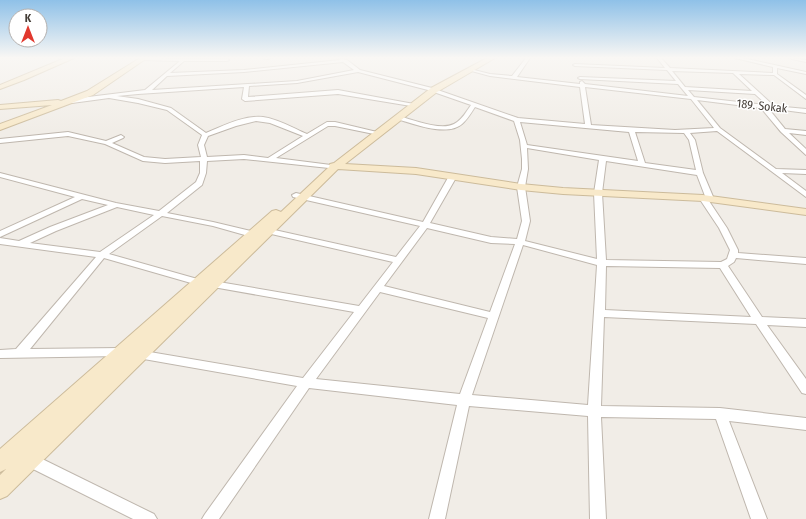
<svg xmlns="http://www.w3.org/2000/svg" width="806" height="519" viewBox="0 0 806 519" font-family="'Fira Sans Condensed',sans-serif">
<rect width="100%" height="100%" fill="#f1ede7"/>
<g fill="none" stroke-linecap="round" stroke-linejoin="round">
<!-- street casing -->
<g stroke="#bfb7ae" stroke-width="2">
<g id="street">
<path d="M 141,58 L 227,59 L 229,60 L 227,61 L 184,61 L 170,73 L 244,70 L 340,60 L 338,58 L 347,60 L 360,70 L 432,88 L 518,118 L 585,124 L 580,87 L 490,76 L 468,70 L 470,69 L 490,74 L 512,76 L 526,58 L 530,58 L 517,77 L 580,84 L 580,82 L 582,81 L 585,84 L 688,96 L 678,84 L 580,79 L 578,78 L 580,77 L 676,81 L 667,70 L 575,66 L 573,65 L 575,64 L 665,68 L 657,58 L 661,58 L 670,68 L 773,73 L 773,67 L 735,58 L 743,58 L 806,72 L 806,74 L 777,68 L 777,74 L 806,95 L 806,99 L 774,75 L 739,74 L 774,106 L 806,109 L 806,113 L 768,108 L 785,129 L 806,131 L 806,135 L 789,133 L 806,149 L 806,155 L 781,132 L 761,108 L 697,100 L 720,128 L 776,169 L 806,170 L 806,174 L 782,173 L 806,191 L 806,197 L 717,131 L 690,133 L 695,140 L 703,173 L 714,199 L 709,201 L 727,228 L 738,250 L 738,253 L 806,258 L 806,264 L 736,258 L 734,262 L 728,266 L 762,317 L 806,319 L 806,327 L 767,325 L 806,379 L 806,394 L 802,393 L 756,324 L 604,317 L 601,406 L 720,408 L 806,418 L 806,430 L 729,421 L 767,519 L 751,519 L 716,419 L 601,417 L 606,519 L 590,519 L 588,416 L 469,406 L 445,519 L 429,519 L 457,405 L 309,388 L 219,519 L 202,519 L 205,514 L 297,386 L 138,358 L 134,357 L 132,354 L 134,351 L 138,350 L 303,378 L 354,312 L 213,287 L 210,286 L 208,284 L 210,282 L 213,281 L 359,306 L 393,262 L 267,233 L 266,231 L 267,229 L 270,229 L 396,257 L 420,226 L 293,197 L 292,195 L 296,193 L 423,222 L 449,176 L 453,174 L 457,176 L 430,223 L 491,237 L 517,239 L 522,221 L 517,187 L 522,169 L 522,159 L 520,140 L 514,121 L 475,107 C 471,113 467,120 462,124 C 447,137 414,124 397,119 L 397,117 L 399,116 C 413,120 441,131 454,124 C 462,120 466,112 471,105 L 428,90 L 358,72 L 297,83 L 249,86 L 248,97 L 338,90 L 414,104 L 411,106 L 338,94 L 245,101 L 242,99 L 244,87 L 138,94 L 117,96 L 138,99 L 171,108 L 206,133 C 223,126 244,115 263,117 C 278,119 293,128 307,134 L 327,122 L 335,122 L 377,132 L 374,134 L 335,126 L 328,126 L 276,158 L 331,165 L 332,166 L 329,168 L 244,159 L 207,161 L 206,173 L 202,185 L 167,213 L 213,222 L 255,232 L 256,234 L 255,236 L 252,237 L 213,226 L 162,216 L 109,254 L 201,280 L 203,282 L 201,284 L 198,285 L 104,258 L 30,349 L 121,348 L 125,349 L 127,352 L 125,355 L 121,356 L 0,358 L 0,350 L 16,349 L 96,257 L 0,244 L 0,238 L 19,241 L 50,227 L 108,205 L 82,199 L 0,237 L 0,231 L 75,197 L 0,177 L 0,173 L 116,203 L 159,211 L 196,182 L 200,173 L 200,161 L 165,163 L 143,161 L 105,144 L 68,136 L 0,143 L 0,139 L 68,132 L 106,141 L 121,135 L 124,137 L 123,138 L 112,143 L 144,157 L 165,159 L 201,157 L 198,145 L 202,135 L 167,110 L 138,103 L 109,98 L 72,103 L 69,101 L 72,99 L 145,90 L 180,61 L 143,60 ZM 343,62 L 354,70 L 297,81 L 152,90 L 167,76 L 244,72 ZM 672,71 L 733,73 L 752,91 L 685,87 ZM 585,87 L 691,99 L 714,128 L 675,130 L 591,125 ZM 688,90 L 755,94 L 767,105 L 694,97 ZM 256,121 L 270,123 L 303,136 L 268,158 L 244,155 L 207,157 L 204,145 L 208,136 L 236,126 ZM 520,122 L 629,132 L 638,161 L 527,145 ZM 635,132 L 684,133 L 689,140 L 696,170 L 645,163 ZM 527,148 L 599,160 L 594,193 L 597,259 L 525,241 L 530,221 L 525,187 L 528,169 ZM 606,161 L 697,175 L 705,196 L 700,196 L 699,198 L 719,228 L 730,250 L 727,259 L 721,262 L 606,260 L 602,193 ZM 117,207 L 154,215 L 100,252 L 30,243 L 56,231 ZM 427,228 L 491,243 L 515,244 L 490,312 L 384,286 ZM 523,245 L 597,265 L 588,405 L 472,395 ZM 606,266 L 720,268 L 751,317 L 605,310 ZM 380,292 L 488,318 L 460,394 L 316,379 Z"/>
<polygon points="262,58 270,58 268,59"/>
<polygon points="791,58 806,60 806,62 792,59"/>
<polygon points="30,453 154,514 157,519 133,519 25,465 23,460 25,455"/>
</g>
</g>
<!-- secondary casing -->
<g stroke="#ccbb9b" stroke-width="2">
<g id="secondary">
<polygon points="65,58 74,58 24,80 0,89 0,85"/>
<polygon points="140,58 147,58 93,95 0,130 0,124 52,105 0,109 0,105 58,100 61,101 87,91"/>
<polygon points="487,58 495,58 437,92 345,164 416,168 521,184 563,188 703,195 806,209 806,215 703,201 563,194 521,190 416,174 338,169 7,496 0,499 0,475 6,469 0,472 0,449 272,211 276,210 281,212 329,167 330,164 334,163 431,88"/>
</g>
</g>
<!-- street -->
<use href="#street" fill="#fff" fill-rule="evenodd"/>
<!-- secondary -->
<use href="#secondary" fill="#f8e9ca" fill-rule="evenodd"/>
</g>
<!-- sky -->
<linearGradient id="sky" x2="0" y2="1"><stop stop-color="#8fc1e8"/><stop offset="0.44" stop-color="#f9f7f4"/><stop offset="1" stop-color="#f9f7f4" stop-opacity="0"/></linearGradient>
<rect width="806" height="131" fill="url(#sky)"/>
<g text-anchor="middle" stroke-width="3" stroke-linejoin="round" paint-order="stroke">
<!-- far-street labels -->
<g font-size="12" fill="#443d37" stroke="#fff">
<text transform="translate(762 106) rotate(6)" y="4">189. Sokak</text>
</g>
</g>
<!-- north arrow -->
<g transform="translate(28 28)"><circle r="19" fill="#ffffff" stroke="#b4b1af"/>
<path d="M0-3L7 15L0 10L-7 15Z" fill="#e1382e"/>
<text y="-6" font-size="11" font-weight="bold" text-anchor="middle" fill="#443d37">K</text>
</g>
</svg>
